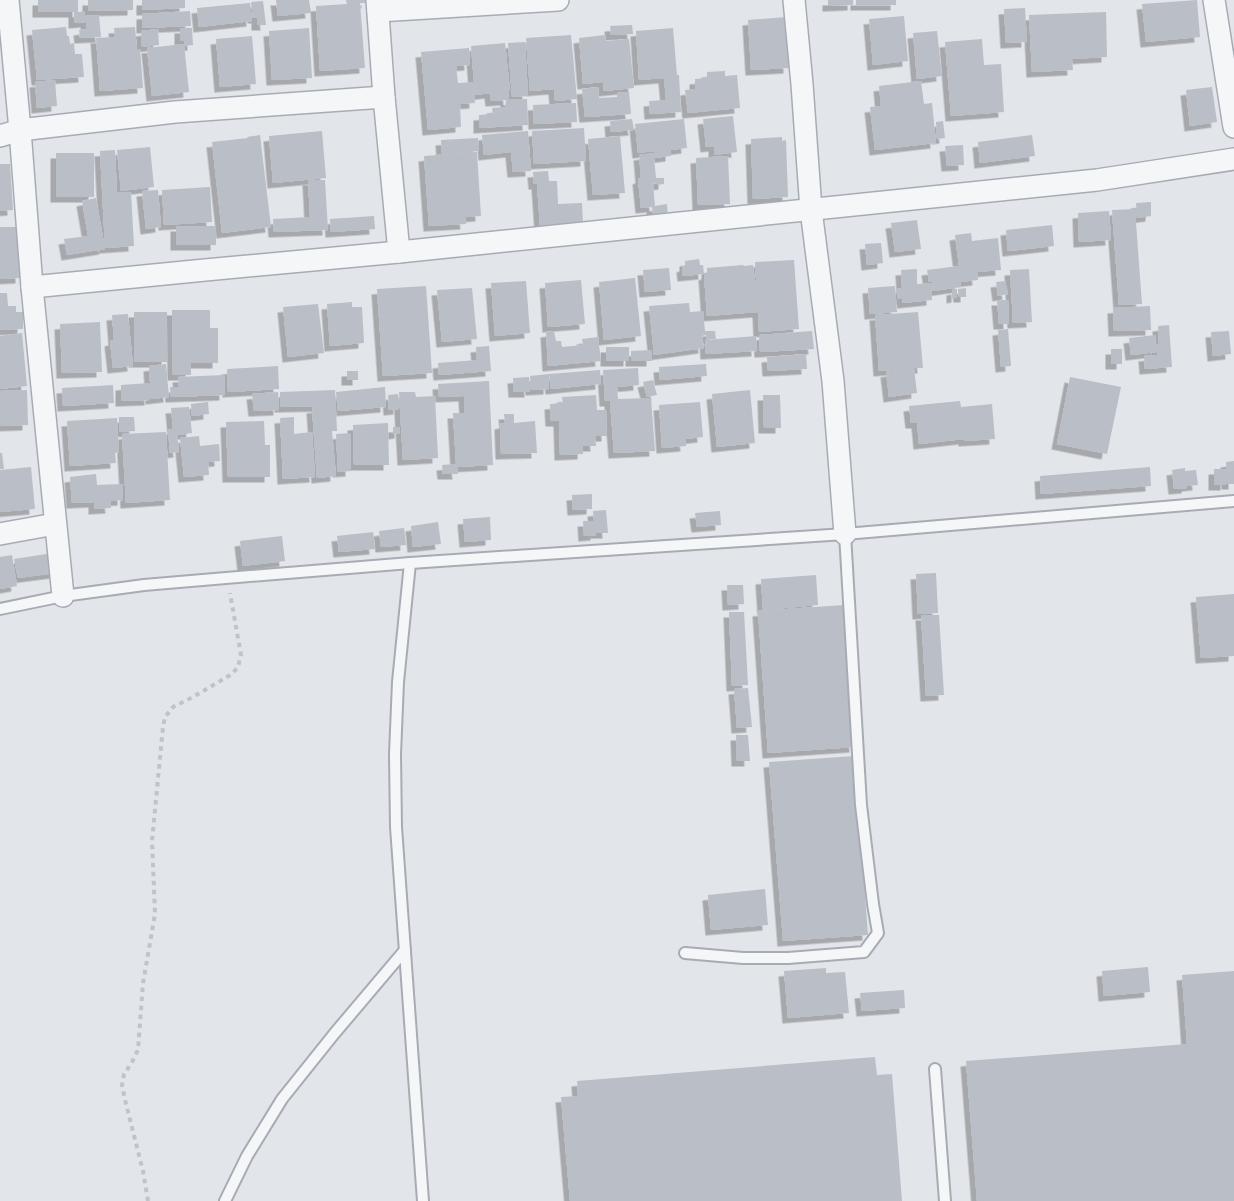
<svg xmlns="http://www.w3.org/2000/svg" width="1234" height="1201" viewBox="0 0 1234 1201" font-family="Jost,sans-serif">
<defs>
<filter id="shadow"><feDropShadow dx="-5.5" dy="5.5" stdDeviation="0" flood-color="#0004"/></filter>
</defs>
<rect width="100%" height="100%" fill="#e2e5ea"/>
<!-- building -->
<g fill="#babec6" filter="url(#shadow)">
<polygon points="38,0 78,0 78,12 85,11 85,16 99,15 101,37 80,38 79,30 87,29 86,22 74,23 74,12 38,12"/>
<polygon points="88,0 133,0 133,10 88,11"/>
<polygon points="142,0 185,0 185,8 142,10"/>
<polygon points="276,0 309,0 311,13 278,16"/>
<polygon points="346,0 367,0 367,3 360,3 365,68 320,71 316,6 347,4"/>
<polygon points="828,0 853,0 853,5 828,6"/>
<rect x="856" y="0" width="40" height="5"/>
<polygon points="1197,0 1200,37 1146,42 1142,4"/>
<polygon points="263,1 266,25 257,25 257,18 253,18 251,2"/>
<polygon points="250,3 252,21 199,27 197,8"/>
<polygon points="1025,8 1027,42 1006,43 1004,9"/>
<polygon points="190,11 191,26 142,28 142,14"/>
<polygon points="1106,12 1107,57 1072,59 1073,70 1032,72 1029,15"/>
<polygon points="904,16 908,61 873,65 869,19"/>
<polygon points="786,17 789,68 751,70 748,20"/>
<polygon points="632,25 633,34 611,35 610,26"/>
<polygon points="66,27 67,36 69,36 70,44 74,43 75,54 82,54 84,77 37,80 32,30"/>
<polygon points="135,27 137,49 140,49 143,88 100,91 96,38 115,37 114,28"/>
<polygon points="180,28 192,28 193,45 185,46 184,41 180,41"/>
<polygon points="309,28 312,78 272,80 269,31"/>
<polygon points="673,28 677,75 679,75 681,112 650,114 649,101 666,100 664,78 639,80 636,31"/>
<polygon points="158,29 159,45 142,47 141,31"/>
<polygon points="937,31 942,76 917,79 913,33"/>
<polygon points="571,35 577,99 555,101 554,89 530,91 526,38"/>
<polygon points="605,35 606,41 629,39 634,88 604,91 603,82 583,84 579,38"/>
<polygon points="252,36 256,84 220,87 216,39"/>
<polygon points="982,39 984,65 1001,64 1004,112 951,116 945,42"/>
<polygon points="525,42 528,96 512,97 508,43"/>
<polygon points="505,43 510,91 508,91 509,100 527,99 528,125 479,128 479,115 493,114 492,108 505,107 506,100 491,101 490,93 475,95 471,46"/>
<polygon points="184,44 189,92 152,96 147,48"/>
<polygon points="469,48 470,65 456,66 458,83 473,82 475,103 460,104 461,127 428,130 421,52"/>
<polygon points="725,71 725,76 737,75 740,108 688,113 685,90 695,89 695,79 707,78 707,72"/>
<polygon points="55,80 57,106 37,108 35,82"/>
<polygon points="921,81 924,104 932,103 936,143 875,150 870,107 881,106 879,86"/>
<polygon points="598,87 599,98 617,97 617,93 629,92 631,114 585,117 582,89"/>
<polygon points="1212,87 1217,122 1190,126 1186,90"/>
<polygon points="576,103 577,122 534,124 533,105"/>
<polygon points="733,116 737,152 714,155 714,146 706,147 703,119"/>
<polygon points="632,119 634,130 611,132 610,121"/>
<polygon points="684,119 687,148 671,150 671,156 654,158 656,178 664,178 664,184 657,185 657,183 653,183 655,206 667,204 668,222 654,223 652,207 641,208 638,179 641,178 639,155 654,153 654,151 638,153 635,124"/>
<polygon points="943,121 945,138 937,139 936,122"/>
<polygon points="584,128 586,161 534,164 532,131"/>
<polygon points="322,131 326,178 273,183 269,136"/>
<polygon points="528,131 531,171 513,172 511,152 484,155 482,135"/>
<polygon points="260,135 271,227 222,233 212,142 248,138 247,137"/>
<polygon points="1032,135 1035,156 980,163 978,142"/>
<polygon points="620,136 625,193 593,195 588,139"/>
<polygon points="782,137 782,141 786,140 788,197 753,199 751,139"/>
<polygon points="478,138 479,151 442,154 441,140"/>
<polygon points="963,145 964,165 947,166 945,146"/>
<polygon points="150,147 154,187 121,191 117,150"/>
<polygon points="115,150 117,193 131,192 134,246 105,248 100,151"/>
<polygon points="477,152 481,216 465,217 466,224 429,226 424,156"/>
<rect x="56" y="153" width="38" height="44"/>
<polygon points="728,156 730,204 698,205 696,158"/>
<polygon points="0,164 10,164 13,210 0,211"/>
<polygon points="548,171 549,181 557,181 558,204 582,203 583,224 540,227 537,184 534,184 533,172"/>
<polygon points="308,180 325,180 328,230 274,232 273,219 310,217"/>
<polygon points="210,187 212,222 164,225 162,190"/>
<polygon points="158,190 161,227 146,229 142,191"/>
<polygon points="96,198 105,249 67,255 64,239 88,236 82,201"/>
<polygon points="1151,202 1151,216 1137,218 1136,203"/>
<polygon points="1135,209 1142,304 1119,305 1112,210"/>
<polygon points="1109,211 1111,240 1079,242 1078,213"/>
<polygon points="374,216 375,229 331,232 330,219"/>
<polygon points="917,220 921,249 895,252 891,223"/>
<polygon points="1052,225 1054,246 1008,251 1006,230"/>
<rect x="176" y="226" width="40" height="19"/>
<polygon points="0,227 20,227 21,278 0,279"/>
<polygon points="971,233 972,241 998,238 1001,270 977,272 978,280 960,282 961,287 933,291 932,282 929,282 927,270 959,266 955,235"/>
<polygon points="881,243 883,263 867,265 865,244"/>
<polygon points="699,259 700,265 703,265 704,274 683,276 682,267 685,266 685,261"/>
<polygon points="794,260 799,329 759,332 758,312 707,316 704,275 707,274 707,268 743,265 744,266 753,265 757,295 755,262"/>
<polygon points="669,268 671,290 645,292 643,270"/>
<polygon points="917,269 917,284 931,283 932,300 903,303 902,299 898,299 897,288 902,288 901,270"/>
<polygon points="1029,269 1032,322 1013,323 1010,270"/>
<polygon points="635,278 641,336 604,340 599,282"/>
<polygon points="581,280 585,324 548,327 545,283"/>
<polygon points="526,281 530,333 495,336 491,283"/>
<polygon points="1005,281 1008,294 998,296 996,282"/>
<polygon points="426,286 432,373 383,376 377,289"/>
<polygon points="895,286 897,312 870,314 868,288"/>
<polygon points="472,288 477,339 442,342 437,290"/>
<polygon points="966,288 966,297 959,297 958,289"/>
<polygon points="957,289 957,297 952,298 952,290"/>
<polygon points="0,293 7,293 8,306 16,306 16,312 23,312 23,329 0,330"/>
<polygon points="997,300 1008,300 1009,324 999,324"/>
<polygon points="352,302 352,307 362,307 364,343 330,346 327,304"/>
<polygon points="689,303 690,312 703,311 705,331 715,331 716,339 706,339 706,335 702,336 704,348 654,355 649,306"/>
<polygon points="318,304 324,353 288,357 283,307"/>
<polygon points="1150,306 1151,330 1114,331 1113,308"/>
<polygon points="172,310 210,310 210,328 218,328 218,363 191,363 191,375 173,375"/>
<rect x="134" y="312" width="33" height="50"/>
<polygon points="918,312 923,368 914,368 917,393 889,397 886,372 903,369 879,371 875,315"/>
<polygon points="128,314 133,366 113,368 110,341 114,340 112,315"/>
<polygon points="100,322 102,372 62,373 60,324"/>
<polygon points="1169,325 1172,367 1145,369 1144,356 1157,355 1157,344 1159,344 1158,326"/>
<polygon points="1008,329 1011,366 1001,367 998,330"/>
<polygon points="554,331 556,341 561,341 562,347 583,345 582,339 598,337 601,361 548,366 546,332"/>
<polygon points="812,331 814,349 760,352 759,335"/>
<polygon points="1229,331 1231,354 1213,356 1211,332"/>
<polygon points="22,333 27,386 0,389 0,336"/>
<polygon points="1155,335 1157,352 1131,355 1129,338"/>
<polygon points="756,336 757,351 706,354 705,340"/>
<polygon points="489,346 491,371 439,375 438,363 477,360 476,347"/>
<rect x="606" y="347" width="23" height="14"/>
<rect x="1111" y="349" width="11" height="15"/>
<polygon points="652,350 652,361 631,361 631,351"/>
<polygon points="806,354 807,369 768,371 767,357"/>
<polygon points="166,364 169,397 151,399 149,366"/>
<polygon points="706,364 707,376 660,380 659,367"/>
<polygon points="278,366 279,389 228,392 227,369"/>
<polygon points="638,368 639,385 617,387 618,399 651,398 655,451 614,453 610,401 605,401 603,370"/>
<polygon points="600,370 601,384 551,389 549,374"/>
<rect x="347" y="371" width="11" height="9"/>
<polygon points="549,374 549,389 531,390 530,376"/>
<polygon points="224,375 225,395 171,397 170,387 179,387 178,377"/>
<polygon points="529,377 530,392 514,392 513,378"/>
<polygon points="1070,377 1121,387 1107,454 1057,444"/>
<polygon points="653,380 657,395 647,397 643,382"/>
<polygon points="489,381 493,465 457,467 458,474 443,474 442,465 456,464 453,413 465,413 464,396 439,397 438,384"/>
<polygon points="149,383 150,400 121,401 121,385"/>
<polygon points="113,385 114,403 63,406 62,388"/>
<polygon points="385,387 386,407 338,411 336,392"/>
<polygon points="27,390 28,425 0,426 0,391"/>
<polygon points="335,390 337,431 332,431 336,476 317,478 312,408 331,406 280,407 280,392"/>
<polygon points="750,390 755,443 717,447 712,394"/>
<polygon points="278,392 279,410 254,411 252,394"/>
<polygon points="399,392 415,392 416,397 435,396 438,458 403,460"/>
<polygon points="398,394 399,409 389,410 388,395"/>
<polygon points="596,395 597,410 606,410 607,436 595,436 596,446 583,446 583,454 560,455 559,421 551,421 550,404 563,403 562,397"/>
<polygon points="763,395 780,395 781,428 764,428"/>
<polygon points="960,401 961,407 992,404 995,439 964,441 964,439 919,444 917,423 911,423 909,406"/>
<polygon points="208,402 209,414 192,416 191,404"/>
<polygon points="700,402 703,437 685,439 686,446 662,448 659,405"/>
<polygon points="189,407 192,433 177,435 179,452 170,453 168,430 173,429 171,408"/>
<polygon points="504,414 514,414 514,423 535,421 537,453 501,454 500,424 505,423"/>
<polygon points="119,417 134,417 135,431 119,432"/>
<polygon points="294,417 294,434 312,432 315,477 283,479 280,418"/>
<polygon points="117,418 119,452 115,453 116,463 70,466 67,421"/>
<polygon points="264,421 265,445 270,445 270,477 228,477 226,422"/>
<polygon points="388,423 389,465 354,465 353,425"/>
<polygon points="393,427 400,427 400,433 393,434"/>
<polygon points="166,432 170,500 126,503 122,434"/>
<polygon points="350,433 351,471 338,472 336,434"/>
<polygon points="199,436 200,446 219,444 220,461 208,462 209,475 184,477 180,438"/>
<polygon points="0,453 2,453 4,469 0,469"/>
<polygon points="1234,461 1234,484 1227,484 1226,462"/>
<polygon points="31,467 35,509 0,512 0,470"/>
<polygon points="1150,467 1151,486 1041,494 1040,476"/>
<polygon points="1185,468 1185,471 1196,470 1198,485 1187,486 1187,488 1174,489 1172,470"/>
<rect x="1214" y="469" width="12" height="16"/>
<polygon points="96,474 97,485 123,484 123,500 110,501 111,508 94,509 94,502 72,503 70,477"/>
<polygon points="592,494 592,509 573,510 572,495"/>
<polygon points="606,510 608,533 596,533 596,535 584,536 583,521 594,521 593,511"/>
<polygon points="720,511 721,525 697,527 695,513"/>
<polygon points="490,517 491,540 465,542 463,519"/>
<polygon points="438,522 441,544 413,547 411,526"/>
<polygon points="404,528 406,545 381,547 379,531"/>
<polygon points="373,532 375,549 339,552 337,536"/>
<polygon points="282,536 285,561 243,566 240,541"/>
<polygon points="53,553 56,573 18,578 14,559"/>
<polygon points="12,555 17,586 0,589 0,557"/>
<polygon points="936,573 938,613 918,614 916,574"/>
<polygon points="816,575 818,605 763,610 761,579"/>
<polygon points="727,585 743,585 744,604 728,605"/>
<polygon points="1234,594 1234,656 1201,658 1196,597"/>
<polygon points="844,605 855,747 768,753 758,611"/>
<polygon points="729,612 744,612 748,685 732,686"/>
<polygon points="921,615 939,615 944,695 926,696"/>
<polygon points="748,688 752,727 737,728 734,689"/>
<polygon points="736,735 748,735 750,761 737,761"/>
<polygon points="854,756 868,935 783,941 769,762"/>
<polygon points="765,889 768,925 711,930 708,895"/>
<polygon points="1148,967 1150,992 1104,996 1102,971"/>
<polygon points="826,968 826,973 845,972 849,1013 788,1018 784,971"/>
<polygon points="1234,971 1234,1201 977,1201 966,1061 1187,1044 1182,975"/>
<polygon points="904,990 905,1008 862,1011 860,993"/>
<polygon points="875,1057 877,1075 892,1074 902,1201 570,1201 561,1097 578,1096 577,1081"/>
</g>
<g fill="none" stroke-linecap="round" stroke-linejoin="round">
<!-- service casing -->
<g stroke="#a7acb4" stroke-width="14">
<g id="service">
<polyline points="410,563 398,682 395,754 396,827 423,1201"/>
<polyline points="0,609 63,596 144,585 226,578 410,563 845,534 1234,501"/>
<polyline points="685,953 743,958 788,958 864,952 878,933 873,904 861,805 845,534"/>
<polyline points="935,1069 945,1201"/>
<polyline points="225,1201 247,1156 282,1099 334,1034 405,950"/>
</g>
</g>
<!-- minor casing -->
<g stroke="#a7acb4" stroke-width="24">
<g id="minor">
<polyline points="8,0 20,130 32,287 63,596"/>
<polyline points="377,0 384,97 399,252"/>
<polyline points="794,0 802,84 811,210 833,381 845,534"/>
<polyline points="1214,0 1234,127"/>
<polyline points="378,11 558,0"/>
<polyline points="0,136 20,130 175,112 384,97"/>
<polyline points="32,287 205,270 399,252 1097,180 1234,159"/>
<polyline points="0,534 55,524"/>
</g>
</g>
<!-- path -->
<polyline stroke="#c0c3c8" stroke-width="4" stroke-dasharray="4.5 4.5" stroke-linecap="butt" points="148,1201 143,1171 125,1100 122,1085 124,1074 131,1064 138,1050 143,983 155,914 152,841 163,727 165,717 173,707 193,697 232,674 238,667 241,655 230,593"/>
<!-- service -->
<use href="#service" stroke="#f5f6f8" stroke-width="10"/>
<!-- minor -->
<use href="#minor" stroke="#f5f6f8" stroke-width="21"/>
</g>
</svg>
